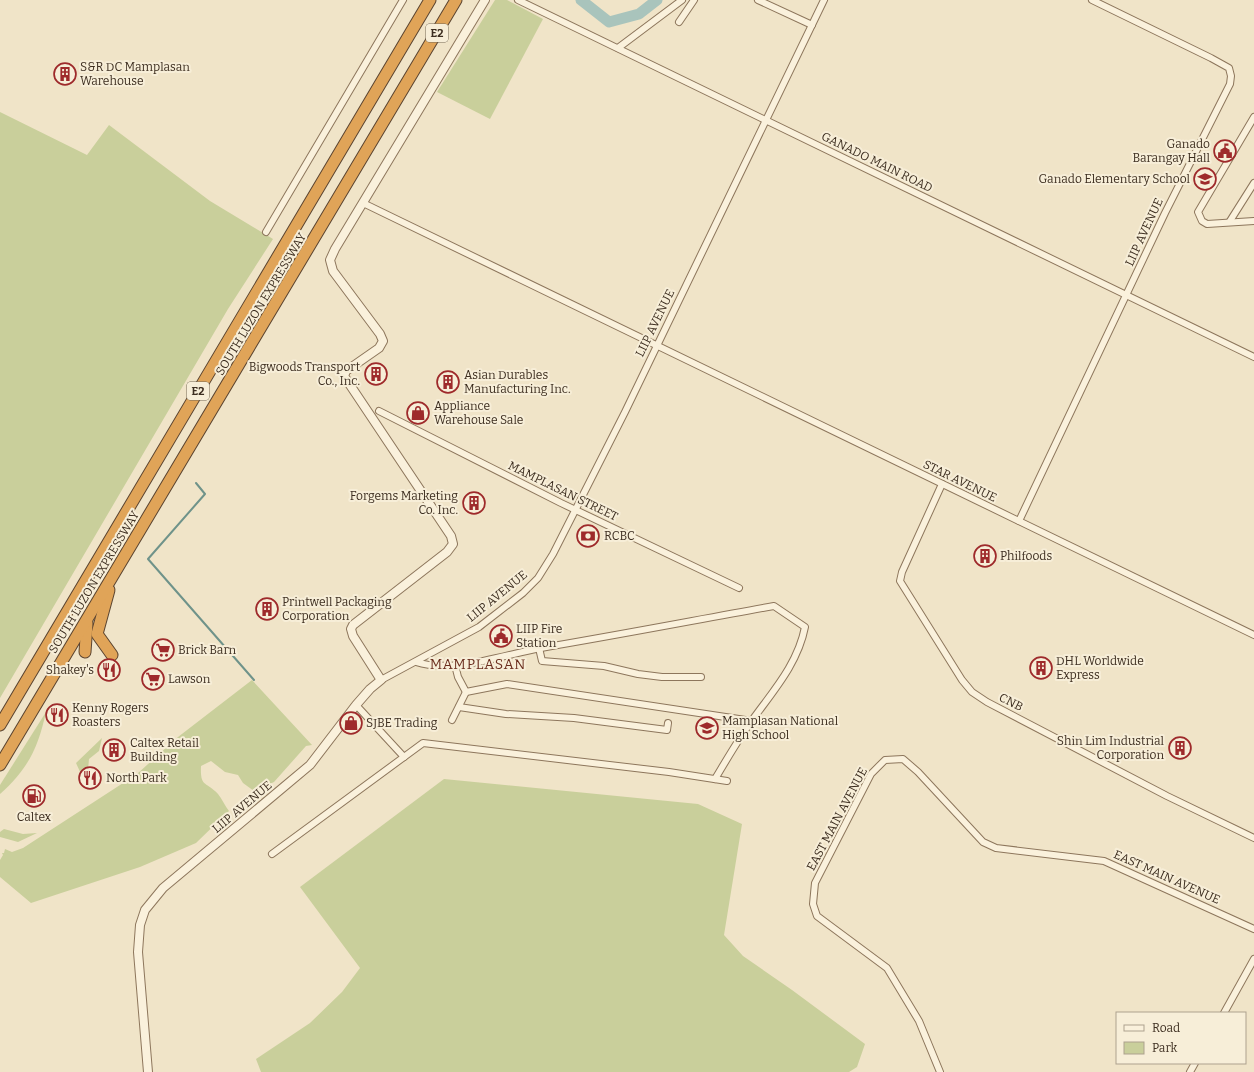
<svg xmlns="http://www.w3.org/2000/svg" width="1254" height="1072" viewBox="0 0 1254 1072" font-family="Bitter,serif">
<rect width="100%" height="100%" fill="#f0e4c8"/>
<!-- green -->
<g fill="#c9cf9b">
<polygon points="495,0 507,0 543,19 490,119 437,92"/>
<polygon points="0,112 87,155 109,125 210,201 273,239 228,309 0,698"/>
<path d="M 252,680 L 312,745 L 306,746 L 274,782 L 254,791 L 243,783 L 238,775 L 225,772 L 211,761 L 201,766 C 200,788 206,781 218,794 C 222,799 225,806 229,811 L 196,843 L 140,867 L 31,903 L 0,877 L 0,860 L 3,855 L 2,853 L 4,853 L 5,849 L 12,852 L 23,848 L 137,774 L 178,737 Z"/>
<path d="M 46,712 C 38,748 28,769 0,794 L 0,785 Z"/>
<polygon points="102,738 99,751 89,759 88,770 81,774 76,763"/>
<polygon points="444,779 698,804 742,824 724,935 743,956 792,990 865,1044 857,1067 849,1072 261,1072 256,1059 310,1023 342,992 360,968 300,887"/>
<polygon points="4,829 23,834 37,833 18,842 0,837 0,832"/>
</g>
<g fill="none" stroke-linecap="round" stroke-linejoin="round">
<!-- stream -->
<polyline stroke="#6f938a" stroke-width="2" points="196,483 205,494 148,559 254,680"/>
<!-- river -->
<polyline stroke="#a9c4bc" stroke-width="11" points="581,0 609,22 639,14 657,0"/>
<!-- minor casing -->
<g stroke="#8d765c" stroke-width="8">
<g id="minor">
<polyline points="518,0 1254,357"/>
<polyline points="758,0 812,25"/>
<polyline points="679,22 694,0"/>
<polyline points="618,48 682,0"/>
<polyline points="1254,117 1198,212 1202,221 1207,224 1254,221"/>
<polyline points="363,203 1254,635"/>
<polyline points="1230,221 1254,183"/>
<polyline points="266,232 403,0"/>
<polyline points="379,411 561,503 739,588"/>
<polyline points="942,484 902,572 900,581 962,680 972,692 987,702 1167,796 1254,838"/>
<polyline points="1019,521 1165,213 1230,84 1231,76 1229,68 1211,58 1092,0"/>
<polyline points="539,648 542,661 604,666 638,674 662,677 701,677"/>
<path d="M 416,662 C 452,674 503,655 541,648 C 618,635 696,620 774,606 L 805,627 C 798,663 774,690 753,719 C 739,738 727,759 715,779"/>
<polyline points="455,665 458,677 466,692"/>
<polyline points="381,680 479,627 523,593 538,578 553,554 625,412 824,0"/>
<polyline points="466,692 507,684 752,721"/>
<polyline points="356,705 404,757"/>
<polyline points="459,707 506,714 574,718 667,730 668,723"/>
<polyline points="452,720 466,692"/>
<polyline points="272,854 423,743 669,772 727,781"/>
<polyline points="1224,1013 1254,959"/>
<polyline points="940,1072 919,1021 887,968 817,916 813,904 815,883 871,774 885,760 903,759 918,772 983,842 996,848 1104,861 1254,929"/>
<polyline points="1190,1072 1195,1063"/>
</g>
</g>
<!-- tertiary casing -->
<g stroke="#8d765c" stroke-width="10">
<polyline id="tertiary" points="148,1072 138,952 140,925 145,910 163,888 310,765 356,705 370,689 381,680 353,636 351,629 353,625 447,552 453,544 451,536 344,376 346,371 379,348 383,341 380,334 333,271 330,260 335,249 485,0"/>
</g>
<!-- motorway casing -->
<g stroke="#5b4430" stroke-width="13">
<g id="motorway">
<polyline points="109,590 97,634 112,655"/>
<polyline points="85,652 87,623"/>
<polyline points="0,725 430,0"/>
<polyline points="0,765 456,0"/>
</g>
</g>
<!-- minor -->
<use href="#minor" stroke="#faf1dc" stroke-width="6"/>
<!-- tertiary -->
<use href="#tertiary" stroke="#faf1dc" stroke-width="8"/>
<!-- motorway -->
<use href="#motorway" stroke="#e0a458" stroke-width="11"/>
</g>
<!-- icons -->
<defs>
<g id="building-ring" transform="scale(1.15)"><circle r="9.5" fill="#f7eed8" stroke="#9e2a2b" stroke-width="1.5"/><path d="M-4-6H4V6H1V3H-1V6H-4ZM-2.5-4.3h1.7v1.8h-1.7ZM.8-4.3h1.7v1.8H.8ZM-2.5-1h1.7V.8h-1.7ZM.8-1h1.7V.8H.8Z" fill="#9e2a2b"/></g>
<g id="civic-ring" transform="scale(1.15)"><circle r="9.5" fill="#f7eed8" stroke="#9e2a2b" stroke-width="1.5"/><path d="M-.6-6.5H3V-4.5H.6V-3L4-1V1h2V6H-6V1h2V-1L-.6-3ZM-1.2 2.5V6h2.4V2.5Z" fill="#9e2a2b"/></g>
<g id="school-ring" transform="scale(1.15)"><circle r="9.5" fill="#f7eed8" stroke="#9e2a2b" stroke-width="1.5"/><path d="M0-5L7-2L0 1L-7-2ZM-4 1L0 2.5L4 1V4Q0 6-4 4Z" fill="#9e2a2b"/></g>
<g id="shop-ring" transform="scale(1.15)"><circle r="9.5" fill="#f7eed8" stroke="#9e2a2b" stroke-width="1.5"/><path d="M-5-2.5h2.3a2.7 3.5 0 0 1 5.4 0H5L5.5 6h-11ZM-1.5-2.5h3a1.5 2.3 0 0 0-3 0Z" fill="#9e2a2b"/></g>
<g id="bank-ring" transform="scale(1.15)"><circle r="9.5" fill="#f7eed8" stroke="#9e2a2b" stroke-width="1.5"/><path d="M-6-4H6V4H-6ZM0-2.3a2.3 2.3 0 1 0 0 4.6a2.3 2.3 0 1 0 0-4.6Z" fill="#9e2a2b"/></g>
<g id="supermarket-ring" transform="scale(1.15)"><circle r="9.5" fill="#f7eed8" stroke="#9e2a2b" stroke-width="1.5"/><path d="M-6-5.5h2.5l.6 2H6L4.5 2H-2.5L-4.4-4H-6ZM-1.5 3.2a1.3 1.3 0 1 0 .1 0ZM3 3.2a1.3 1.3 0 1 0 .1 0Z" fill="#9e2a2b"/></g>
<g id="restaurant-ring" transform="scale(1.15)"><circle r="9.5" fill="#f7eed8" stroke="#9e2a2b" stroke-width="1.5"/><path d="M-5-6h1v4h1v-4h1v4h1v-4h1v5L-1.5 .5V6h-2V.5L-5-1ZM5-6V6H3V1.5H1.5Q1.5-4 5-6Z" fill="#9e2a2b"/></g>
<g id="fuel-ring" transform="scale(1.15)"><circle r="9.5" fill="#f7eed8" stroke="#9e2a2b" stroke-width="1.5"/><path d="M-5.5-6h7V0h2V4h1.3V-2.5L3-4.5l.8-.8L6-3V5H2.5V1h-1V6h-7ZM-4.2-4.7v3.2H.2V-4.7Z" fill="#9e2a2b"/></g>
</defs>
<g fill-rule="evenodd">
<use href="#building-ring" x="65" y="74"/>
<use href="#civic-ring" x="1225" y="151"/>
<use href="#school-ring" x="1205" y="179"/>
<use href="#building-ring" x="376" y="374"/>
<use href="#building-ring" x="448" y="382"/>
<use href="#shop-ring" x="418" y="413"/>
<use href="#building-ring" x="474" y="503"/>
<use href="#bank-ring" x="588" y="536"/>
<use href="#building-ring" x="985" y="556"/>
<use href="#building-ring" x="267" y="609"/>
<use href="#civic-ring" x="501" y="636"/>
<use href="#supermarket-ring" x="163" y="650"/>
<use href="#building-ring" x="1041" y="668"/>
<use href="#restaurant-ring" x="109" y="670"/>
<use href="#supermarket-ring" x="153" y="679"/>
<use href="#restaurant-ring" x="57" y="715"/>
<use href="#shop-ring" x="351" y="723"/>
<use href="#school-ring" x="707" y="728"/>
<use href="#building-ring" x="1180" y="748"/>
<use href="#building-ring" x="114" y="750"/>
<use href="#restaurant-ring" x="90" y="778"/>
<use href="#fuel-ring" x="34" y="796"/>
</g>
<g text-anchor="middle" stroke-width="4" stroke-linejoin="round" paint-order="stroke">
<!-- shield labels -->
<g fill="#f7eed8" stroke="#756857" stroke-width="1">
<rect x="426" y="24" width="22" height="18" rx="3"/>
<rect x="187" y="382" width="22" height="18" rx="3"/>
</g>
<g font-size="11" font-weight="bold" fill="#3d2e20">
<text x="437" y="37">E2</text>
<text x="198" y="395">E2</text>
</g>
<!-- poi labels -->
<g font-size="12" fill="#3d2e20" stroke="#f7eed8" text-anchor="start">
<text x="80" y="71">S&amp;R DC Mamplasan<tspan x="80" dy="14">Warehouse</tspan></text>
<text x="1210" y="148" text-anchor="end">Ganado<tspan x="1210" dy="14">Barangay Hall</tspan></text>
<text x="1190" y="183" text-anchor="end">Ganado Elementary School</text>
<text x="360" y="371" text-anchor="end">Bigwoods Transport<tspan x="360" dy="14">Co., Inc.</tspan></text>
<text x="464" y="379">Asian Durables<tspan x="464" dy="14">Manufacturing Inc.</tspan></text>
<text x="434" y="410">Appliance<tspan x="434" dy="14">Warehouse Sale</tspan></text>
<text x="458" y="500" text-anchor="end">Forgems Marketing<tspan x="458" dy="14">Co. Inc.</tspan></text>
<text x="604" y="540">RCBC</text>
<text x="1000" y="560">Philfoods</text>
<text x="282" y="606">Printwell Packaging<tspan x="282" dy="14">Corporation</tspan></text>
<text x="516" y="633">LIIP Fire<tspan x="516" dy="14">Station</tspan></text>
<text x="178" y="654">Brick Barn</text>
<text x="1056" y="665">DHL Worldwide<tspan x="1056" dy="14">Express</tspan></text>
<text x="94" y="674" text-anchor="end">Shakey's</text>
<text x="168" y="683">Lawson</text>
<text x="72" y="712">Kenny Rogers<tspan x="72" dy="14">Roasters</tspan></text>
<text x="722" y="725">Mamplasan National<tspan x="722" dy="14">High School</tspan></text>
<text x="366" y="727">SJBE Trading</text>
<text x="1164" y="745" text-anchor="end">Shin Lim Industrial<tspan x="1164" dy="14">Corporation</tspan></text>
<text x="130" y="747">Caltex Retail<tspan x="130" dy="14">Building</tspan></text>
<text x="106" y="782">North Park</text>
<text x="34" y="821" text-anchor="middle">Caltex</text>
</g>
<!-- street labels -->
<g font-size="12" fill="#3d2e20" stroke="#f7eed8">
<text transform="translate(877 162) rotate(26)" y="4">GANADO MAIN ROAD</text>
<text transform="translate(1144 232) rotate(-65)" y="4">LIIP AVENUE</text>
<text transform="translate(261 304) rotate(-59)" y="4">SOUTH LUZON EXPRESSWAY</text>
<text transform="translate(655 323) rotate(-64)" y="4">LIIP AVENUE</text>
<text transform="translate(960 481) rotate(26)" y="4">STAR AVENUE</text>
<text transform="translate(563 491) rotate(26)" y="4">MAMPLASAN STREET</text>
<text transform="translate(94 582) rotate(-59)" y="4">SOUTH LUZON EXPRESSWAY</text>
<text transform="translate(497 596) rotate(-39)" y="4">LIIP AVENUE</text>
<text transform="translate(1011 702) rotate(27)" y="4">CNB</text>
<text transform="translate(242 807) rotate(-40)" y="4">LIIP AVENUE</text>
<text transform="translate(837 819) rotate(-62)" y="4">EAST MAIN AVENUE</text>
<text transform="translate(1167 877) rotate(24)" y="4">EAST MAIN AVENUE</text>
</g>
<!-- quarter labels -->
<g font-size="14" letter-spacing="1" fill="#6b2e1e" stroke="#f7eed8">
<text x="478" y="669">MAMPLASAN</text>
</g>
</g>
<!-- legend -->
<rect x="1116" y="1012" width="130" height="52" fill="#f7eed8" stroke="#ada18e"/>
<rect x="1124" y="1025" width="20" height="6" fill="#faf1dc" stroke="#ada18e"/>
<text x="1152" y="1032" font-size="12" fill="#3d2e20">Road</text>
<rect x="1124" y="1042" width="20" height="12" fill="#c9cf9b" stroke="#ada18e"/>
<text x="1152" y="1052" font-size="12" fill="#3d2e20">Park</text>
</svg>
